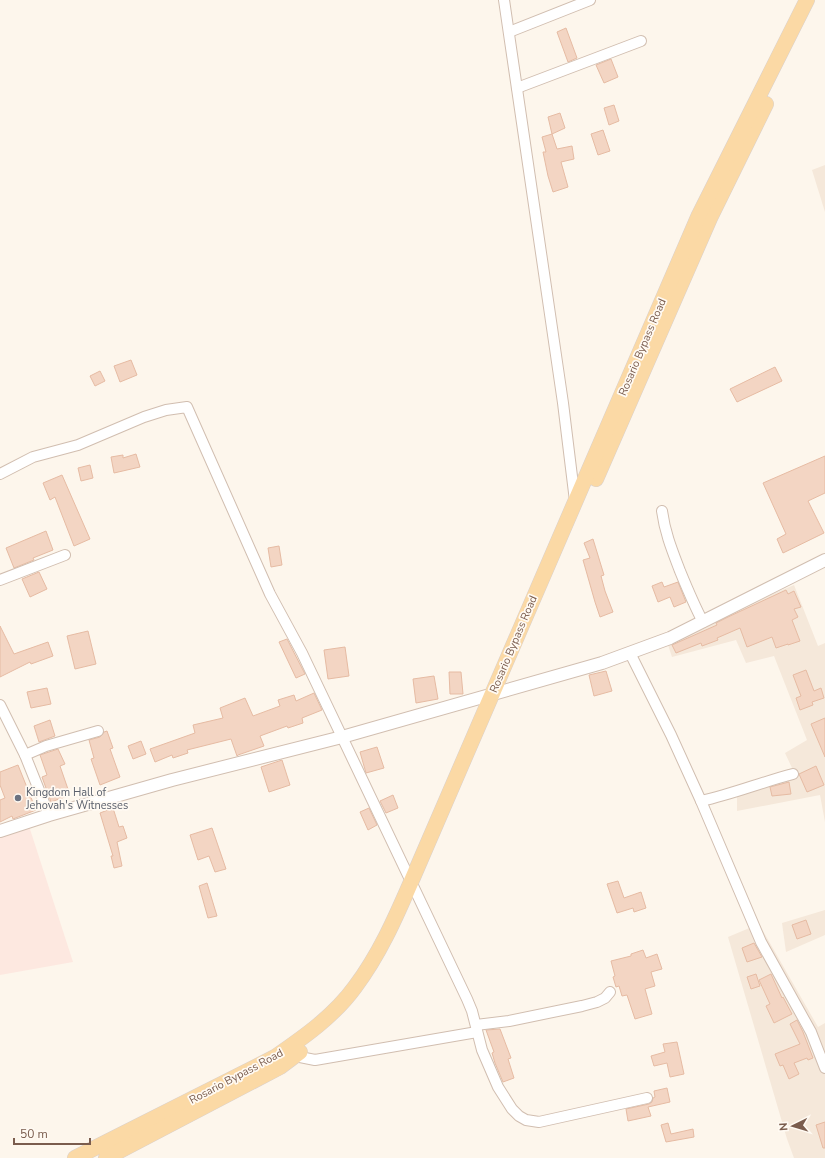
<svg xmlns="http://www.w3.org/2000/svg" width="825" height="1158" viewBox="0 0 825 1158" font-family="'Nunito Sans',sans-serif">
<rect width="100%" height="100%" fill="#fdf6ec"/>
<!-- residential -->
<g fill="#f5e8da">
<polygon points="825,165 825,212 812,170"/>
<polygon points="794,585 818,646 825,643 825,822 820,795 737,811 737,788 792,768 785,753 807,740 774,656 746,663 736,640 672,657 668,645 747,605"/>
<polygon points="825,910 825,935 786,952 782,923"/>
<polygon points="759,924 818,1027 825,1023 825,1158 794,1158 787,1139 728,937"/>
</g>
<!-- commercial -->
<polygon fill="#fde8e0" points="28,823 73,962 0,975 0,833"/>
<!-- building -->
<g fill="#f3d5c3" stroke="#e6bba3">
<polygon points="566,28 577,58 568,62 557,32"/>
<polygon points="611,59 618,77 604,83 596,65"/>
<polygon points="614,105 619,121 609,125 604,108"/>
<polygon points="560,113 565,128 552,134 548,117"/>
<polygon points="603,130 610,151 598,155 591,134"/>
<polygon points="552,134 557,149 572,146 574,159 561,162 568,187 553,192 548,176 543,152 546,152 542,137"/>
<polygon points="131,360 137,375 120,382 114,366"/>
<polygon points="775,367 782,381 737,402 730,389"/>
<polygon points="100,371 105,381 95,386 90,376"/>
<polygon points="136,454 140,467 114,473 111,457 123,455 123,458"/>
<polygon points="825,456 825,493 808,501 824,533 783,553 777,539 786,534 763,483"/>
<polygon points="90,465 93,478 81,481 78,468"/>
<polygon points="62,475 90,539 74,546 55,497 50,500 43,483"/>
<polygon points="46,531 53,550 33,558 34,560 14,568 6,548"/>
<polygon points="593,539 604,575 601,576 605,591 613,612 600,617 595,602 583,560 590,558 584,543"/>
<polygon points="279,546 282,565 271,567 268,548"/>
<polygon points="39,572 47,589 30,597 22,579"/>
<polygon points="662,582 664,587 678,582 686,602 674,607 670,597 658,602 652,586"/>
<polygon points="786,590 788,594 794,591 801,607 794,609 798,617 792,620 800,641 788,645 788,644 776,648 772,637 747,647 740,628 717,638 718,640 702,646 701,643 676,653 672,645 717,625 716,623 728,617"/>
<polygon points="0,626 14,654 48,642 53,656 31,664 30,662 0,677"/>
<polygon points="88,631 96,664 75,669 67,636"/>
<polygon points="287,639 305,674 296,678 279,642"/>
<polygon points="345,647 349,676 328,679 324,650"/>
<polygon points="806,670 814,691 821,688 824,698 812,702 813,705 800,710 796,698 801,696 793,675"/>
<polygon points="606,671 612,691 594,696 589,675"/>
<polygon points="449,672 461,672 463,694 450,694"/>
<polygon points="434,676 438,699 416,703 413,679"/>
<polygon points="47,688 51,704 31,708 27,692"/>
<polygon points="314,693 322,710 302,718 303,723 288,728 287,726 260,736 264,746 238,755 237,756 231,739 187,750 188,753 173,758 172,755 155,762 150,749 195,733 193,725 223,718 220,708 245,698 253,716 280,706 278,700 294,695 296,701"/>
<polygon points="825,718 825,757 811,724"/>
<polygon points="50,720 55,736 39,742 34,726"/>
<polygon points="107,731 113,748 110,749 120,777 100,785 91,759 94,758 89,740 100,737 104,732"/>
<polygon points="141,741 146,754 133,759 128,746"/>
<polygon points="377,747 384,768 366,773 360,752"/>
<polygon points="58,749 65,764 60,766 70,795 51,802 42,777 47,775 40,755"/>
<polygon points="282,760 290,785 269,792 261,767"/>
<polygon points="18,765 36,810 13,819 12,816 0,822 0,800 5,798 0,785 0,772"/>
<polygon points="816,766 824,785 807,792 799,774"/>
<polygon points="789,782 791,794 772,796 770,787"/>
<polygon points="393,795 398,808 386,813 380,801"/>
<polygon points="113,808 119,827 123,826 127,838 117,842 122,866 114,868 111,856 113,856 100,813"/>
<polygon points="369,808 377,825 368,830 360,812"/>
<polygon points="212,828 226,869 215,872 209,856 198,860 190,835"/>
<polygon points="618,881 624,898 641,892 646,908 634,912 633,908 617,913 607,884"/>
<polygon points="207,883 217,916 208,918 199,886"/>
<polygon points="806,920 811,934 797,939 792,925"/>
<polygon points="754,943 762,957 747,962 742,948"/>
<polygon points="643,950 646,958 657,954 662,969 651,972 655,986 645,989 652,1014 635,1019 627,995 622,996 619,986 616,987 613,977 615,976 611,961 631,956 631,954"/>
<polygon points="756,974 760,986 751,989 747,977"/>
<polygon points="771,974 782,998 783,997 792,1014 774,1023 766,1006 770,1004 759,980"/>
<polygon points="797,1020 803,1032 813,1058 808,1060 807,1058 794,1063 799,1074 789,1079 783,1065 780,1066 775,1054 800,1044 790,1024"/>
<polygon points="500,1029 511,1058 508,1059 514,1078 503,1082 495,1063 492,1053 494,1052 486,1030"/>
<polygon points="677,1042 684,1074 670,1077 667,1063 654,1066 651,1056 665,1052 663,1044"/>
<polygon points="667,1088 670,1102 648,1107 651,1116 628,1121 626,1109 649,1104 652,1102 653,1098 655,1097 654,1091"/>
<polygon points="825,1122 825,1148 823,1148 816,1125"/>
<polygon points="668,1123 671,1134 693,1129 694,1137 666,1142 661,1125"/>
</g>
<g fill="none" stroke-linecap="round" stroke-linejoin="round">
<!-- minor casing -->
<g stroke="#d1beb0" stroke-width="12">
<g id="minor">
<polyline points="504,0 563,403 575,501"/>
<polyline points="509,32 590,0"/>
<polyline points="517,88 641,41"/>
<polyline points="0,474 33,457 78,445 144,417 166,410 187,407 270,594 302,653 467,999 472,1011 482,1050 498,1087 512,1109 519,1116 526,1120 539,1122 647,1098"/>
<path d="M 662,511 C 665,533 672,550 680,571 C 687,588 694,605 703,622"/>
<polyline points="0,580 65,555"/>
<polyline points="630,653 671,735 701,801 761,942 811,1032 825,1068"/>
<polyline points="0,705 25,755 49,815"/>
<polyline points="25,755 46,746 98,731"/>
<path d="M 701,801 C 733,794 762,782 793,774"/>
<polyline points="476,1025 509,1021 582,1006 597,1002 605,998 610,992"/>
<polyline points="295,1056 315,1060 477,1032"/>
</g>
</g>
<!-- tertiary casing -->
<g stroke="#d1beb0" stroke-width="14">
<polyline id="tertiary" points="0,831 49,815 172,780 342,737 602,663 670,638 825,560"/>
</g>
<!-- primary casing -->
<g stroke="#dad1cd" stroke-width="16">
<g id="primary">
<polyline points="596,479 710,218 766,104"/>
<path d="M 75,1158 L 275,1057 C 304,1037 334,1016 355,987 C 379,955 395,919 411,882 L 699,215 L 807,0"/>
<polyline points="106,1158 280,1067 300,1052"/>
</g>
</g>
<!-- minor -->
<use href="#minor" stroke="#fff" stroke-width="10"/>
<!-- tertiary -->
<use href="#tertiary" stroke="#fff" stroke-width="12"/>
<!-- primary -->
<use href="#primary" stroke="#fbd9a5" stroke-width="15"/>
</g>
<!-- markers -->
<circle fill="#6b7280" stroke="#fffaf3" stroke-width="1.5" cx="18" cy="798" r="4"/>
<g text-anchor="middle" stroke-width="3.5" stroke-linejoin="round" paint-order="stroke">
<!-- street labels -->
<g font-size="11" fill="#7a5c4d" stroke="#fffaf3">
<text transform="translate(642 347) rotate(-67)" y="4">Rosario Bypass Road</text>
<text transform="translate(513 644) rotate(-67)" y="4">Rosario Bypass Road</text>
<text transform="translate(236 1076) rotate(-28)" y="4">Rosario Bypass Road</text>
</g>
<!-- worship labels -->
<g font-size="11" fill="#5b616d" stroke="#fffaf3" text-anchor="start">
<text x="26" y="796">Kingdom Hall of<tspan x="26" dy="13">Jehovah's Witnesses</tspan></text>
</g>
</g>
<!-- north arrow -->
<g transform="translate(793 1126) rotate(265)" stroke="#fffaf3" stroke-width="3" paint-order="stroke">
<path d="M0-3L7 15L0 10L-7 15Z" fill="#7a5c4d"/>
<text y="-6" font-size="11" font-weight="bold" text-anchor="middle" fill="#7a5c4d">N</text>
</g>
<!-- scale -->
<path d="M14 1138v6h76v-6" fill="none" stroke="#7a5c4d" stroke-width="2"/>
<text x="20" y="1138" font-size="12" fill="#7a5c4d" stroke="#fffaf3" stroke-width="3" paint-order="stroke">50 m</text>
</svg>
